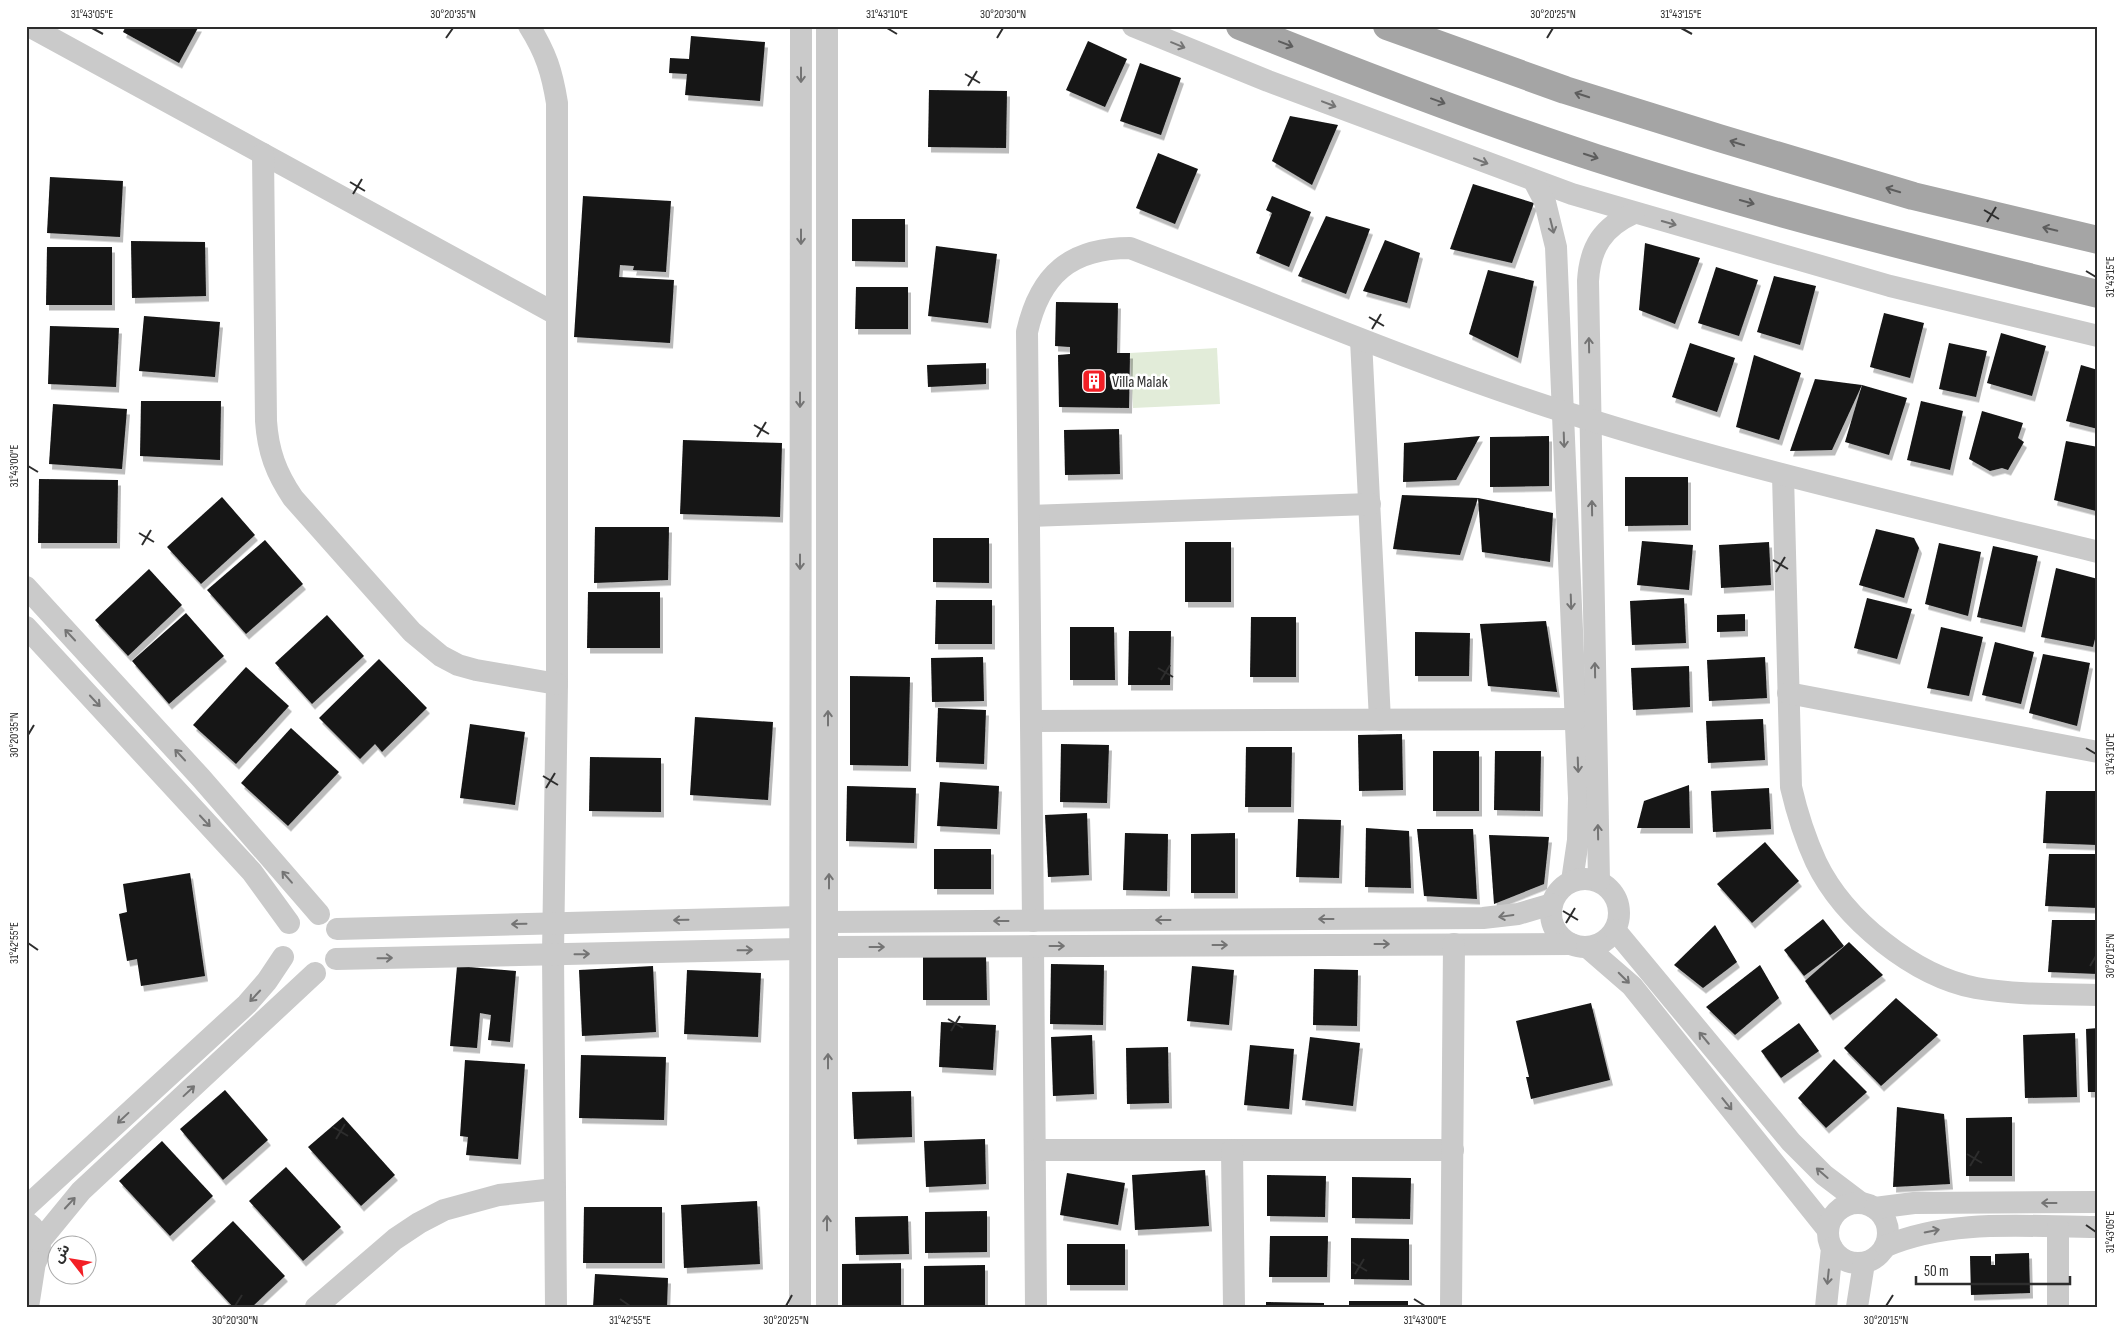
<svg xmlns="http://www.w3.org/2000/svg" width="2124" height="1333" viewBox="0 0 2124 1333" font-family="'Sofia Sans Condensed','Noto Sans Arabic',sans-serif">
<defs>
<filter id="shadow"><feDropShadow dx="3" dy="5.5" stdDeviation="0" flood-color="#0004"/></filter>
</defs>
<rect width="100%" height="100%" fill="#fff"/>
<!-- green -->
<polygon fill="#e2ecd9" points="1217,348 1220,404 1133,408 1130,353"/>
<!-- building -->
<g fill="#141414" filter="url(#shadow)">
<polygon points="126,26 199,26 179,63 123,32"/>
<polygon points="691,36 765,42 760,101 685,95 687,74 669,73 670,58 689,59"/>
<polygon points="1088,41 1127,59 1105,107 1066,90"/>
<polygon points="1140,63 1181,78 1161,135 1120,121"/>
<polygon points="929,90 1007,91 1006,148 928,147"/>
<polygon points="1290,116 1338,125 1312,185 1272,161"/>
<polygon points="1158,153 1198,169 1175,224 1136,208"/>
<polygon points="50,177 123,181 120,237 47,233"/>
<polygon points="1473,184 1534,203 1512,263 1450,249"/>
<polygon points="583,196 671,201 666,272 633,270 634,266 620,265 619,277 674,280 670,343 574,337"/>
<polygon points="1272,196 1311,212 1289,267 1256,253 1272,213 1266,210"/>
<polygon points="1326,216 1370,229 1346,294 1298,276"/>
<polygon points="852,219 905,219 905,262 852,261"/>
<polygon points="1385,240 1420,253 1407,303 1363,291"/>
<polygon points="131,241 205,242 206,296 132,298"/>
<polygon points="1645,243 1700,258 1675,324 1639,310"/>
<polygon points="936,246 997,254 988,323 928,316"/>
<polygon points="47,247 112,247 112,305 46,305"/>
<polygon points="1716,267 1758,280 1739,336 1698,323"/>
<polygon points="1488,270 1534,281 1518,358 1469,334"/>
<polygon points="1774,276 1816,286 1800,345 1757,332"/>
<polygon points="856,287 908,287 908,329 855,329"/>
<polygon points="1056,302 1118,303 1117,353 1130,353 1129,408 1059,407 1058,355 1070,354 1070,347 1055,346"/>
<polygon points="1884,313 1924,323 1910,378 1870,367"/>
<polygon points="144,316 220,322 215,377 139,371"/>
<polygon points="50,326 119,328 116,387 48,384"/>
<polygon points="2001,333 2046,346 2032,396 1987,383"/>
<polygon points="1690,343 1735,358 1717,412 1672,397"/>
<polygon points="1949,343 1987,351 1976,397 1939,389"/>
<polygon points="1754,355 1801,373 1779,440 1736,427"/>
<polygon points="986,363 986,384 928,387 927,365"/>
<polygon points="2081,365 2098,370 2098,429 2066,421"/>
<polygon points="1815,379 1862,385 1832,450 1790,451"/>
<polygon points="1862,385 1907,398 1889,455 1845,442"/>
<polygon points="141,401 221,401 220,460 140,456"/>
<polygon points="1921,401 1963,411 1950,470 1907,460"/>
<polygon points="53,404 127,409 122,469 49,464"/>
<polygon points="1982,411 2023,423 2018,438 2024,442 2008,470 2002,468 1990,471 1969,459"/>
<polygon points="1119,429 1120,474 1065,475 1064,430"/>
<polygon points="1480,436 1456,480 1403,482 1404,443"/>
<polygon points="1549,436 1549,486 1490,487 1490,437"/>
<polygon points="683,440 782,443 780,517 680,514"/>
<polygon points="2066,441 2098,447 2096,511 2054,500"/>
<polygon points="1625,477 1688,477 1688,525 1625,526"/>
<polygon points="39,479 118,480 117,543 38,543"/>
<polygon points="1402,495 1478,498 1460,555 1393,549"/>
<polygon points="222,497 255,535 201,584 167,547"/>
<polygon points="1478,498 1553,513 1550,562 1482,552"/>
<polygon points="595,527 669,527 668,580 594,583"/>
<polygon points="1876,529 1914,538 1919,548 1904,598 1859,585"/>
<polygon points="933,538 989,538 989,583 933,582"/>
<polygon points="265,540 303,584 246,634 207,590"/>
<polygon points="1642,541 1693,545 1689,590 1637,585"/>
<rect x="1185" y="542" width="46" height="60"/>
<polygon points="1769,542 1771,585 1721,588 1719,545"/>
<polygon points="1939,543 1981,552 1968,616 1925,604"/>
<polygon points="1993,546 2038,556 2022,627 1977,617"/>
<polygon points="2056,568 2098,579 2098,627 2093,647 2041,637"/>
<polygon points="149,569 182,605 128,656 95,620"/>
<polygon points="588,592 660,592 660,648 587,648"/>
<polygon points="1684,598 1686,643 1632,645 1630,601"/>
<polygon points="1867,598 1912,609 1897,659 1854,648"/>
<polygon points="936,600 992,600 992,644 935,644"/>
<polygon points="186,613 224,656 169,704 132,661"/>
<polygon points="1745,614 1745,631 1717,632 1717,615"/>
<polygon points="327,615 364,656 312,704 275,663"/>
<polygon points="1251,617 1296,617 1296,677 1250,677"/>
<polygon points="1546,621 1557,692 1488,686 1480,624"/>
<polygon points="1070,627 1114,627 1115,680 1070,680"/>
<polygon points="1941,627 1983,637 1969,696 1927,688"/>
<polygon points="1129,631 1171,631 1170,685 1128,685"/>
<polygon points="1415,632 1470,633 1469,676 1415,676"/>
<polygon points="1995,642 2034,652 2021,704 1982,695"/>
<polygon points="2043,654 2090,663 2077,726 2029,713"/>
<polygon points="983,657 984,701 932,702 931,658"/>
<polygon points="1765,657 1767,698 1709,701 1707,660"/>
<polygon points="379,659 427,708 382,752 375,744 360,759 319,718"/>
<polygon points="1689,666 1690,707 1633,710 1631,668"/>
<polygon points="246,667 289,706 236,764 193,725"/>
<polygon points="850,676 910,677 908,766 850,765"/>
<polygon points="938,708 986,710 984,764 936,762"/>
<polygon points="695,717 773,722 768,800 690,795"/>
<polygon points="1763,719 1765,760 1708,763 1706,721"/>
<polygon points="470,724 525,732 515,805 460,798"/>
<polygon points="291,728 339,772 288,826 241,783"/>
<polygon points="1402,734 1403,790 1359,791 1358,735"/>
<polygon points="1061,744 1109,745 1107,803 1060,802"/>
<polygon points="1246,747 1292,747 1291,807 1245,807"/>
<rect x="1433" y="751" width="46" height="60"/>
<polygon points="1495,751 1541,751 1540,811 1494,810"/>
<polygon points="590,757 661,758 661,812 589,811"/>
<polygon points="940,782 999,786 997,829 937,826"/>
<polygon points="1689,785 1690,828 1637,828 1644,801"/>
<polygon points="847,786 916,788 914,843 846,841"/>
<polygon points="1769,788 1771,829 1713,832 1711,791"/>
<polygon points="2046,791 2098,791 2098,845 2043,843"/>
<polygon points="1087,813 1089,875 1048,877 1045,815"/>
<polygon points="1298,819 1341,820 1339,878 1296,877"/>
<polygon points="1366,828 1409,831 1411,888 1365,887"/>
<polygon points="1417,829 1473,829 1477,899 1424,896"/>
<polygon points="1125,833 1168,834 1167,891 1123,890"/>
<polygon points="1235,833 1235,893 1191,893 1191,834"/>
<polygon points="1489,835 1549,837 1544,884 1494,904"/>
<polygon points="1765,842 1799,881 1752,923 1717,884"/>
<rect x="934" y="849" width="57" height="40"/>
<polygon points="2049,854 2098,854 2098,908 2045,906"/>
<polygon points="190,873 205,976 141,986 137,959 127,961 119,914 127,912 123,884"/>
<polygon points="1823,919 1844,946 1804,976 1784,950"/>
<polygon points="2052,920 2098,920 2098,974 2048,972"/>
<polygon points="1715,925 1737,962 1703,988 1674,965"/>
<polygon points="1849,942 1883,975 1830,1015 1805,981"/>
<polygon points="923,956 986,956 987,1000 923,1000"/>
<polygon points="1051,964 1104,965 1103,1025 1050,1024"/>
<polygon points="1760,965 1779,998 1735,1035 1706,1007"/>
<polygon points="457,966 516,971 510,1042 488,1040 491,1015 480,1013 477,1048 450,1046"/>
<polygon points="653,966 656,1032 582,1036 579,970"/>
<polygon points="1192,966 1234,970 1229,1025 1187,1021"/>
<polygon points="1314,969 1358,970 1357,1026 1313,1025"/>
<polygon points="687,970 761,973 758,1037 684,1034"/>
<polygon points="1896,998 1938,1035 1881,1086 1844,1048"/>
<polygon points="1591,1003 1610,1080 1531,1099 1526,1077 1529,1077 1516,1021"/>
<polygon points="941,1022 996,1025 993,1070 939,1067"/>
<polygon points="1799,1023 1819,1051 1781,1078 1761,1051"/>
<polygon points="2098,1028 2098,1092 2088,1092 2086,1029"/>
<polygon points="2075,1033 2077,1097 2025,1098 2023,1035"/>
<polygon points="1092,1035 1094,1094 1053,1096 1051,1037"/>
<polygon points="1310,1037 1360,1043 1353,1106 1302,1100"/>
<polygon points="1250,1045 1294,1049 1289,1109 1244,1105"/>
<polygon points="1168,1047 1169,1103 1127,1104 1126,1048"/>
<polygon points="581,1055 666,1057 664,1120 579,1118"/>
<polygon points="1834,1059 1867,1092 1826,1128 1798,1098"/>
<polygon points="465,1060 525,1064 518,1159 466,1155 468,1137 460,1136"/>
<polygon points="225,1090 268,1140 223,1180 180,1129"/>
<polygon points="911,1091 912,1137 854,1139 852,1092"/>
<polygon points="1897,1107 1944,1114 1950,1184 1893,1187"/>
<polygon points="343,1117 395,1175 361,1206 308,1147"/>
<polygon points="2012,1117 2012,1176 1966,1176 1966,1118"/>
<polygon points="985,1139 986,1184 926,1187 924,1141"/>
<polygon points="162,1141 213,1196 170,1236 119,1181"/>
<polygon points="286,1167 341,1227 303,1261 249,1201"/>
<polygon points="1205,1170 1209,1226 1135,1230 1132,1175"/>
<polygon points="1067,1173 1125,1183 1118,1225 1060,1215"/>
<polygon points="1267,1175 1326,1176 1325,1217 1267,1216"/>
<polygon points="1352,1177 1411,1178 1410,1219 1352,1218"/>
<polygon points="757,1201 760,1264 684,1268 681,1205"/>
<polygon points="584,1207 662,1207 662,1263 583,1263"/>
<polygon points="987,1211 987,1252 925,1253 925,1212"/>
<polygon points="908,1216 909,1254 856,1255 855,1217"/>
<polygon points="233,1221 285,1276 252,1307 233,1307 191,1261"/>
<polygon points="1270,1236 1328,1236 1327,1277 1269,1277"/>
<polygon points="1351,1238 1409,1239 1409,1280 1351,1279"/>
<rect x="1067" y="1244" width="58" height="41"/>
<polygon points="2029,1253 2030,1293 1971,1295 1970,1256 1991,1256 1991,1265 1995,1265 1995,1254"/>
<polygon points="901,1263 901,1307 842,1307 842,1264"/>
<polygon points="985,1265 985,1307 924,1307 924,1266"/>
<polygon points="595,1274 668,1278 667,1307 593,1307"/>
<rect x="1349" y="1301" width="59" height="6"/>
<polygon points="1266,1302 1324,1303 1324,1307 1266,1307"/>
</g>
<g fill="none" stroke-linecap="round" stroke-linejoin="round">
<!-- minor -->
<g stroke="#cacaca" stroke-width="22">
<polyline points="29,26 556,314"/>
<path d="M 529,26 C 546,53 552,72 557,103 L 557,684 L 553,954 L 556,1307"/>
<polyline points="1133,26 1268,81 1572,194 1890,286 2098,336"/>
<path d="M 263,154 L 266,421 C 268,451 276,473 293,498 L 412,632 L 441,656 L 458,665 L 476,670 L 557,684"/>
<polyline points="1534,181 1545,202 1556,247 1579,798 1578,840 1572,881"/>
<polyline points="1361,340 1380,720"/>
<path d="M 1783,475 L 1791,787 C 1797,813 1805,838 1816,862 C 1844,920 1914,976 1976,988 C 2017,995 2057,994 2098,995"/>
<polyline points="1029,516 1370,504"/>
<polyline points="26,587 201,778 319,914"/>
<polyline points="26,627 252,872 289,923"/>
<polyline points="1788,693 2098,752"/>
<polyline points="1031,721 1576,719"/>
<circle cx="1585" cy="913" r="34"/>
<path d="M 1599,881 L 1588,281 C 1590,247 1603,227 1634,213"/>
<path d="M 1033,921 L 1027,332 C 1040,274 1071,248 1130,248 C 1275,304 1417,365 1565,412 C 1740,468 1919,508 2098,552"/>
<polyline points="829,922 1483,918 1518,914 1552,904"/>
<polyline points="337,929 800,917"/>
<polyline points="1615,930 1791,1142 1824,1175 1861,1203"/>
<polyline points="1033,946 1036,1307"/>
<polyline points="829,947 1571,944"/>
<polyline points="1587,947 1632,986 1828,1230"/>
<polyline points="336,959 800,949"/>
<polyline points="1035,1150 1453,1150"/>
<polyline points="1232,1150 1234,1307"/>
<circle cx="1858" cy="1233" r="30"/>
<polyline points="26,1207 247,1004 267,981 283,957"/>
<polyline points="1875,1208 1914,1203 2098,1202"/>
<path d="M 26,1222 C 44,1233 45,1259 26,1271"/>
<polyline points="40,1241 81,1191 315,973"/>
<path d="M 1886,1246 C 1952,1218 2027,1227 2098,1227"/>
<polyline points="28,1307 35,1262"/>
<polyline points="316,1307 395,1239 419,1223 444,1210 499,1195 555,1189"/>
<polyline points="800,1307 801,26"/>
<polyline points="827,1307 827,26"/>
<polyline points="1451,1307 1454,944"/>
<polyline points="1826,1307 1832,1248"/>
<polyline points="1857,1307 1864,1263"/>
<polyline points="2058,1307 2058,1227"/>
</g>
<!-- major -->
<g stroke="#a5a5a5" stroke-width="28">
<path d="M 1240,26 C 1357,73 1476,119 1596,158 C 1761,211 1930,253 2098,294"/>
<polyline points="1387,26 1565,90 1719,138 1913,196 2098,240"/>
</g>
</g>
<!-- one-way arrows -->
<defs><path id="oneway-shaft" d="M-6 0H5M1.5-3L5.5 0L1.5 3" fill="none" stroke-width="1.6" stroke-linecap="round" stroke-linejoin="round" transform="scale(1.25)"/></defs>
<g stroke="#5d5d5d">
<use href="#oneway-shaft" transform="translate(1286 44) rotate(21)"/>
<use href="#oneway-shaft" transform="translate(1582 95) rotate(-162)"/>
<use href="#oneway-shaft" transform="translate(1438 101) rotate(20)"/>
<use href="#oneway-shaft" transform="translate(1737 143) rotate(-163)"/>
<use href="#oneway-shaft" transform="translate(1591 156) rotate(18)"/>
<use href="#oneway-shaft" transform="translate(1893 190) rotate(-163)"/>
<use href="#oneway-shaft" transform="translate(1747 202) rotate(16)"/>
<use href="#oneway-shaft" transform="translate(2050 229) rotate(-167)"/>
</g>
<g stroke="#747474">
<use href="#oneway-shaft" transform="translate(1178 45) rotate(22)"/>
<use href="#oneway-shaft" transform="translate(801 75) rotate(90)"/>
<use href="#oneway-shaft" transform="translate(1329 104) rotate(21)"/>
<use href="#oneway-shaft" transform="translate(1481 161) rotate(21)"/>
<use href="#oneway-shaft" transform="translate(1669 223) rotate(16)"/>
<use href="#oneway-shaft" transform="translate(1552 226) rotate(76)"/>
<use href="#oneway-shaft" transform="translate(801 237) rotate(90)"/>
<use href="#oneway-shaft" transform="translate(1589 345) rotate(-91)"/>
<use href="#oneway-shaft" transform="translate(800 400) rotate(90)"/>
<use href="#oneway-shaft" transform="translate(1564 440) rotate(88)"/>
<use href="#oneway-shaft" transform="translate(1592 508) rotate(-91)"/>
<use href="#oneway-shaft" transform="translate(800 562) rotate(90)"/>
<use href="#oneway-shaft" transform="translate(1571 602) rotate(88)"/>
<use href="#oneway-shaft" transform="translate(70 635) rotate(-133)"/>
<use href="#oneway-shaft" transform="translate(1595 670) rotate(-91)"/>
<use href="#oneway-shaft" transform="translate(95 701) rotate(47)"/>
<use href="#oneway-shaft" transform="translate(828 718) rotate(-90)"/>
<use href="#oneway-shaft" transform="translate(180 755) rotate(-133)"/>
<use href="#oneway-shaft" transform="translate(1578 765) rotate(88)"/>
<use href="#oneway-shaft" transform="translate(205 821) rotate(47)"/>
<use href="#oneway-shaft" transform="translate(1598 832) rotate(-91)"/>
<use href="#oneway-shaft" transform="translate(287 877) rotate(-131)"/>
<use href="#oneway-shaft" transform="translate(829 881) rotate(-90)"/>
<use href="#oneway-shaft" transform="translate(1506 916) rotate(172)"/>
<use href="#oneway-shaft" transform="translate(1326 919) rotate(180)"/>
<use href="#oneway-shaft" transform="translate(681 920) rotate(179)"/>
<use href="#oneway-shaft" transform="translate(1163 920) rotate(180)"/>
<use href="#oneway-shaft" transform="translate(1001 921) rotate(180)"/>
<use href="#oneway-shaft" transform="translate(519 924) rotate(179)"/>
<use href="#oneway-shaft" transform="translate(1382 944)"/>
<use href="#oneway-shaft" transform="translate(1220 945)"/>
<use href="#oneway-shaft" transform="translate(1057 946)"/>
<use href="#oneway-shaft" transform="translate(877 947)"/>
<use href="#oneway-shaft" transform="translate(745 950) rotate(-1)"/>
<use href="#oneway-shaft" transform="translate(582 954) rotate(-1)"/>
<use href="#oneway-shaft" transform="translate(385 958) rotate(-1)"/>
<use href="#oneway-shaft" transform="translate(1624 978) rotate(45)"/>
<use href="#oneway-shaft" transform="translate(255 996) rotate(133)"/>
<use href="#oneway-shaft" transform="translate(1704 1038) rotate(-130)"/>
<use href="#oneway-shaft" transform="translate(828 1061) rotate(-90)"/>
<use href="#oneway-shaft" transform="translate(189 1091) rotate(-43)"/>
<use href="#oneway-shaft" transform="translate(1727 1104) rotate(51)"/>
<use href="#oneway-shaft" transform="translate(123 1118) rotate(137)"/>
<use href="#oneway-shaft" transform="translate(1822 1173) rotate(-139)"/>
<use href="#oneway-shaft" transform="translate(70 1203) rotate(-47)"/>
<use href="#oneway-shaft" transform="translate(2049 1203) rotate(180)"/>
<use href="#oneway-shaft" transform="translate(827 1223) rotate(-90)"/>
<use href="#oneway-shaft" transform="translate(1932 1231) rotate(-11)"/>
<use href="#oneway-shaft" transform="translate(1828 1277) rotate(96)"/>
</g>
<!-- ticks -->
<path fill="none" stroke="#2d2d2d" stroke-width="2" d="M 92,28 L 103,34M 887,28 L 897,34M 1681,28 L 1692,34M 446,38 L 453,28M 997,38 L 1003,28M 1547,38 L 1553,28M 965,74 L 980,83M 968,86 L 977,71M 350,182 L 365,191M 353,194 L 362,179M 1984,210 L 1999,219M 1987,222 L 1996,207M 2086,271 L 2096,277M 1369,317 L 1384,326M 1372,329 L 1381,314M 754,425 L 769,434M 757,437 L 766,422M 28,466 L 38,472M 139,533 L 154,542M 142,545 L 151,530M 1773,560 L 1788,569M 1776,572 L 1785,557M 1158,668 L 1173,677M 1161,680 L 1170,665M 28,735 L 34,725M 2086,748 L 2096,754M 543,776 L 558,785M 546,788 L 555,773M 1563,911 L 1578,920M 1566,923 L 1575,908M 28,943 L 38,950M 2090,966 L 2096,956M 948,1019 L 963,1028M 951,1031 L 960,1016M 333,1127 L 348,1136M 336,1139 L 345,1124M 1967,1154 L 1982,1163M 1970,1166 L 1979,1151M 2086,1225 L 2096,1232M 1352,1262 L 1367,1271M 1355,1274 L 1364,1259M 620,1299 L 630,1306M 1414,1299 L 1425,1306M 235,1306 L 242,1295M 786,1306 L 792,1295M 1886,1306 L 1893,1295"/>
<!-- icons -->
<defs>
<g id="building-square" transform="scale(1.25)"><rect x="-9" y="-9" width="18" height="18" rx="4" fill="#f31f26" stroke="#fff"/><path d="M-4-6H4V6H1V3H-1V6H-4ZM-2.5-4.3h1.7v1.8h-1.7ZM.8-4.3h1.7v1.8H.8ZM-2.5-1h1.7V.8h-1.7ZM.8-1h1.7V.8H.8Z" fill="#fff"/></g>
</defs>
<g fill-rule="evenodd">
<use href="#building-square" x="1094" y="381"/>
</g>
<g text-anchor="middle" stroke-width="5" stroke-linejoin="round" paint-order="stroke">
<!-- poi labels -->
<g font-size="16" fill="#2d2d2d" stroke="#fff" text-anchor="start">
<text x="1112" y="387">Villa Malak</text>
</g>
</g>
<!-- border -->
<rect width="2124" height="1333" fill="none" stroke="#ffffff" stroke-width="55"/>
<!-- north arrow -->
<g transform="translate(72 1260) rotate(301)"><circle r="24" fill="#ffffff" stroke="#ababab"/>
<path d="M0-4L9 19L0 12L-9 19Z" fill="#f31f26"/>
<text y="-8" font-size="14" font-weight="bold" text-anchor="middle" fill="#2d2d2d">ش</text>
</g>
<!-- scale -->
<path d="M1916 1276v8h154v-8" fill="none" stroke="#2d2d2d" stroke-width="2.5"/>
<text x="1924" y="1276" font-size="15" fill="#2d2d2d" stroke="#ffffff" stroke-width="4" paint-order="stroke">50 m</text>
<rect x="28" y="28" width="2068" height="1278" fill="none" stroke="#2d2d2d" stroke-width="2"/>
<g font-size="12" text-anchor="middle" fill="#2d2d2d">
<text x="92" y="18">31°43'05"E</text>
<text x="453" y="18">30°20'35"N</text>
<text x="887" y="18">31°43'10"E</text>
<text x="1003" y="18">30°20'30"N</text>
<text x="1553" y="18">30°20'25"N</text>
<text x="1681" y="18">31°43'15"E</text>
<text transform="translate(2110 277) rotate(-90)" y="4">31°43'15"E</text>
<text transform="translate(14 466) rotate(-90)" y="4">31°43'00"E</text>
<text transform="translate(14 735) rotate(-90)" y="4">30°20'35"N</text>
<text transform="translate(2110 754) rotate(-90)" y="4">31°43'10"E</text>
<text transform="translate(14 943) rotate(-90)" y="4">31°42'55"E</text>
<text transform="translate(2110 956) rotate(-90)" y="4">30°20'15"N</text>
<text transform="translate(2110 1232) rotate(-90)" y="4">31°43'05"E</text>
<text x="235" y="1324">30°20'30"N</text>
<text x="630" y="1324">31°42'55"E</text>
<text x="786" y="1324">30°20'25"N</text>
<text x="1425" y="1324">31°43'00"E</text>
<text x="1886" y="1324">30°20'15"N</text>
</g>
</svg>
